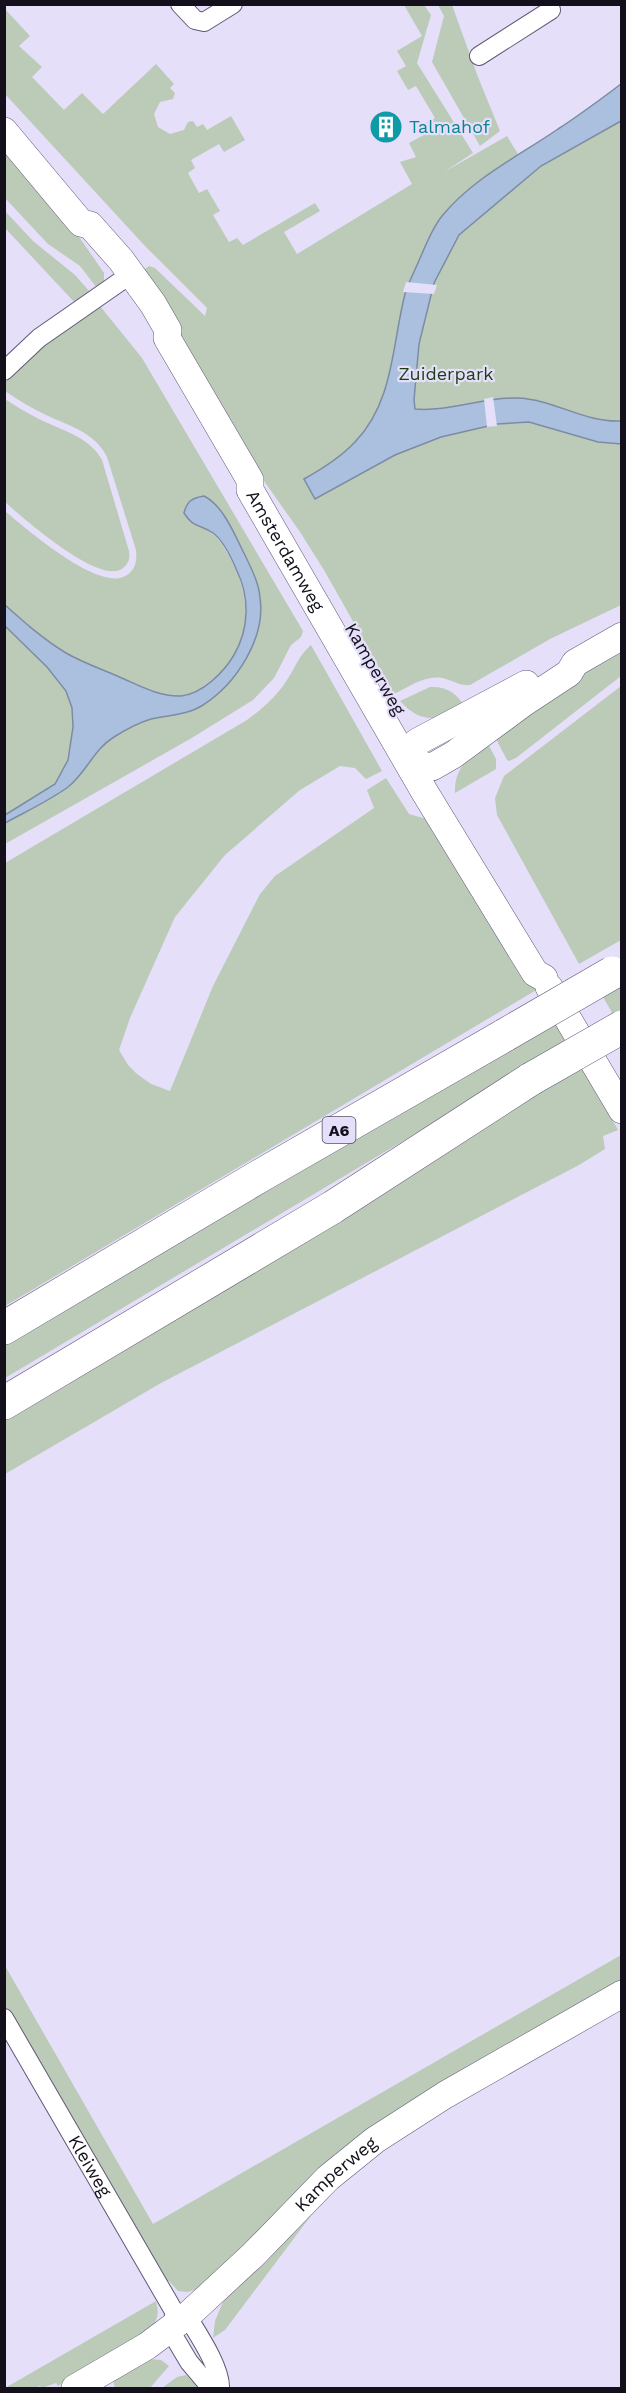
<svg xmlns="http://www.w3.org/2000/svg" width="626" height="2393" viewBox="0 0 626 2393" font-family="'Work Sans',sans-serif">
<rect width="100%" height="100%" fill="#e5dffa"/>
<!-- green -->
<g fill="#bbcbb8">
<path d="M 404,5 L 424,5 L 431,15 L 417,63 L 473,153 L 444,172 L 507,136 L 518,154 L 558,129 L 621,84 L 621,605 L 550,639 L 470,685 C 461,686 455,682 446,679 C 428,673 410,686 394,694 L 324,570 L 300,532 L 262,478 L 138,274 L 149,266 L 155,268 L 205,316 L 207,308 L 145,246 L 5,94 L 5,9 L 30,36 L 19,46 L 42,67 L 32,77 L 64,110 L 82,93 L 103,114 L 156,64 L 174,84 L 170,88 L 175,93 L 173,99 L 160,102 L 154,114 L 158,127 L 170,134 L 184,130 L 188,122 L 193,121 L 197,127 L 203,124 L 207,130 L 231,116 L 245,140 L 224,152 L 219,144 L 191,160 L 195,168 L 188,173 L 199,193 L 207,189 L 220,211 L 213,215 L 229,242 L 237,238 L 243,245 L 315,203 L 320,211 L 284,232 L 297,254 L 412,184 L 400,162 L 416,157 L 409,143 L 431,131 L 426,123 L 435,118 L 416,86 L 408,90 L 397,71 L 406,66 L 397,51 L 422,36 Z"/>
<polygon points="438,5 452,5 478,77 500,131 480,146 432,62 444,16"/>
<polygon points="4,146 75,231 104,273 104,282 97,288 80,266 48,244 5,198"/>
<polygon points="5,211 33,241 75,275 90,292 77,305 5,228"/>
<path d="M 100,306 L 142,358 L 303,631 L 301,637 L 291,645 L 274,678 L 253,700 L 190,739 L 5,844 L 5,823 C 25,812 49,801 68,787 C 86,773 94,749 114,737 C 125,730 138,723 151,719 C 168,715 188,715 203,705 C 219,695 233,678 243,662 C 281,604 247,550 212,500 L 202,527 C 218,535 223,545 231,560 C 255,604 250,651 209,682 C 201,688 191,695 180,696 C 160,697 142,687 124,679 C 104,670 84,664 66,653 C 43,639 24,622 5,605 L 5,511 C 25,528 101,594 127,575 C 136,569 137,560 136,550 L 107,457 C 95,432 69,426 46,415 C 31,408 18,400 5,391 L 5,382 L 31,353 Z"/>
<path d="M 5,399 C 15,406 26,412 37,418 C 60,430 89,436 102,460 L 129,551 C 130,558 129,564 123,568 C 101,587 23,518 5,502 Z"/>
<polygon points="5,626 47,667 66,691 72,708 73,727 68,760 55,784 5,815"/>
<path d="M 311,645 L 382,771 L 366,779 L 355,768 L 340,766 L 300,790 L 225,855 L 175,917 L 130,1018 L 119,1050 L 128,1065 L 137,1074 L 151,1084 L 170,1091 L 213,986 L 260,894 L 275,876 L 374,808 L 367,790 L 386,778 L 409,814 L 423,818 L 434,816 L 538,989 L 5,1306 L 5,863 L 247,720 C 262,709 277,696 287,680 C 295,668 299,655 311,645 Z"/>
<polygon points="621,648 621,676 516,758 509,761 507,760 494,735"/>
<polygon points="621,686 621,940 579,964 497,815 495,798 504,776"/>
<path d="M 430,687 C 448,686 457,694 466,708 C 438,719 423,726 400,701 Z"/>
<path d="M 487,742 L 496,759 L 496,769 L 455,793 C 454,768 469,757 487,742 Z"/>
<polygon points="621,977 621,1012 614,1016 599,990"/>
<polygon points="554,1016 569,1042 5,1378 4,1341"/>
<polygon points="583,1065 618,1130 603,1136 605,1149 579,1165 161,1383 5,1474 4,1409"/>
<polygon points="621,1955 622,1980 548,2023 200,2288 188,2292 178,2291 169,2281 167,2281 136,2234 5,2005 4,1964 153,2224"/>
<polygon points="313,2213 225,2330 213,2338 215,2321 225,2297"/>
<path d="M 156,2301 C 158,2310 159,2316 154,2324 C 142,2341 79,2374 58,2386 L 56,2383 L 42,2388 L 40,2386 L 35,2388 L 5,2388 Z"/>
<polygon points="151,2359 161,2360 169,2366 150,2388 115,2388 113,2379 140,2362"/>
<polygon points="186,2375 199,2388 162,2388 177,2377"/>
</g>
<!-- water -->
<g fill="#aac0de" stroke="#7d8ba4" stroke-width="1.5">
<path d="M 621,84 L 621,121 L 541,166 L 459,235 L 434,283 L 419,344 L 414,400 L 415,409 C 449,412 483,397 517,398 C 554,399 584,423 621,421 L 621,444 L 598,442 L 529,422 L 497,424 L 441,437 L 395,455 L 315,499 L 304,479 C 322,469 340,458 355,442 C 394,402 392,344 405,294 C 409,281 416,268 421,256 C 427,242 433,227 442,216 C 473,178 519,156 558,129 C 580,115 601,99 621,84 Z"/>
<path d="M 204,496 C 224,506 235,536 245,555 C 251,568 259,583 260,598 C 266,638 236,684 203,705 C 188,715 168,715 151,719 C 138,723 125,730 114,737 C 94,749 86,773 68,787 C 49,801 25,812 5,823 L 5,815 L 55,784 L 68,760 L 73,727 L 72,708 L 66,691 L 47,667 L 5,626 L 5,605 C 24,622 43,639 66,653 C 85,664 105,670 124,679 C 142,687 161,697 181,696 C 202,694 224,672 234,655 C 249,629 250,598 237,571 C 232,559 224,541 213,533 C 200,524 193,528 184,513 C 187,501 192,498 204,496 Z"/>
</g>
<!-- pier -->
<g fill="#e5dffa">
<polygon points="406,282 437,285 434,294 403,292"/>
<polygon points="493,397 497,426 487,427 484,399"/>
</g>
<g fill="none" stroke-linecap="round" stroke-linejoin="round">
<!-- street casing -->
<g stroke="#615976" stroke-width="20">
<g id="street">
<polyline points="180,4 195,20 204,22 233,4"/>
<polyline points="479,56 551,10 549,4"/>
<polyline points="4,371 39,338 131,274"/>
<path id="s1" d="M 4,2018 L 175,2313"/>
<path d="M 211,2388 L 189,2362 L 170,2330 L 175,2313 L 187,2316 C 198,2334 221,2368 220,2388"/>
</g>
</g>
<!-- secondary casing -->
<g stroke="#615976" stroke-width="28">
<g id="secondary">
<path id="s2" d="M 4,131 L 81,223 L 90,225 L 121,260 L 153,304 L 168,330 L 167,338 L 250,480 L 250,490 L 424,791 L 535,973 L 544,978"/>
<polyline points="408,762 432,767 453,755 525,702 569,673 575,663 622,636"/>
<polyline points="408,762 417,742 526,684"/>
<polyline points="549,987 622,1110"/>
<path id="s3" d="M 75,2388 L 147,2346 L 187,2316 L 253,2255 L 328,2178 L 375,2140 L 445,2095 L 622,1994"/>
</g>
</g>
<!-- highway casing -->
<g stroke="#615976" stroke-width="34">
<g id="highway">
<polyline points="4,1328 258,1177 505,1035"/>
<polyline points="4,1403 333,1207 531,1079"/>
</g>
</g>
<!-- street -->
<use href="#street" stroke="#fff" stroke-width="18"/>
<!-- secondary -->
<use href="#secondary" stroke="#fff" stroke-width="27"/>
<!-- highway -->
<use href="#highway" stroke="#fff" stroke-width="33"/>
<!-- highway-bridge casing -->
<g stroke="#615976" stroke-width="34" stroke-linecap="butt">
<g id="highway-bridge">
<polyline points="505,1035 612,973"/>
<polyline points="531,1079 622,1027"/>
</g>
</g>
<!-- highway-bridge -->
<use href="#highway-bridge" stroke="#fff" stroke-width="33"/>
</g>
<!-- icons -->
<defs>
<g id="building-disc" transform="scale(1.725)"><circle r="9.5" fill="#0f9aa8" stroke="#e5dffa"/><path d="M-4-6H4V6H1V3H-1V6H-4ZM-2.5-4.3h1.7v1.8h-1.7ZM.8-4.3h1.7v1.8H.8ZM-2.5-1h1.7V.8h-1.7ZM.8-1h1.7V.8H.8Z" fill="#fff"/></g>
</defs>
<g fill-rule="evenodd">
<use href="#building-disc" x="386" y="127"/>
</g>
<g text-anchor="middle" stroke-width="4.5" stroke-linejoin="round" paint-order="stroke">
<!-- shield labels -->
<rect fill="#e5dffa" stroke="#524d5e" stroke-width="1.5" x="322.5" y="1117" width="33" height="26" rx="4.5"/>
<g font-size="16" font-weight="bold" fill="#130f1b">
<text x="339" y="1136">A6</text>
</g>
<!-- culture labels -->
<g font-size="18" fill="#0d838f" stroke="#e5dffa" text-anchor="start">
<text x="409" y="133">Talmahof</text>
</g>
<!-- park labels -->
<g font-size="18" fill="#1b3d13" stroke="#e5dffa">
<text x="446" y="380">Zuiderpark</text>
</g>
<!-- street labels -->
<g font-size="18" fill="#130f1b" stroke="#e5dffa">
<text dy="6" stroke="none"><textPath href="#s2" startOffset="513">Amsterdamweg</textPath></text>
<text transform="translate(375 669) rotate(60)" y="6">Kamperweg</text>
<text dy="6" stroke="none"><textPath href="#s1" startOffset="171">Kleiweg</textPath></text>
<text dy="6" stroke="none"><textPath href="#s3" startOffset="339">Kamperweg</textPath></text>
</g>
</g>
<!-- border -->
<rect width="626" height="2393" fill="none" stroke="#130f1b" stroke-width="12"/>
</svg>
